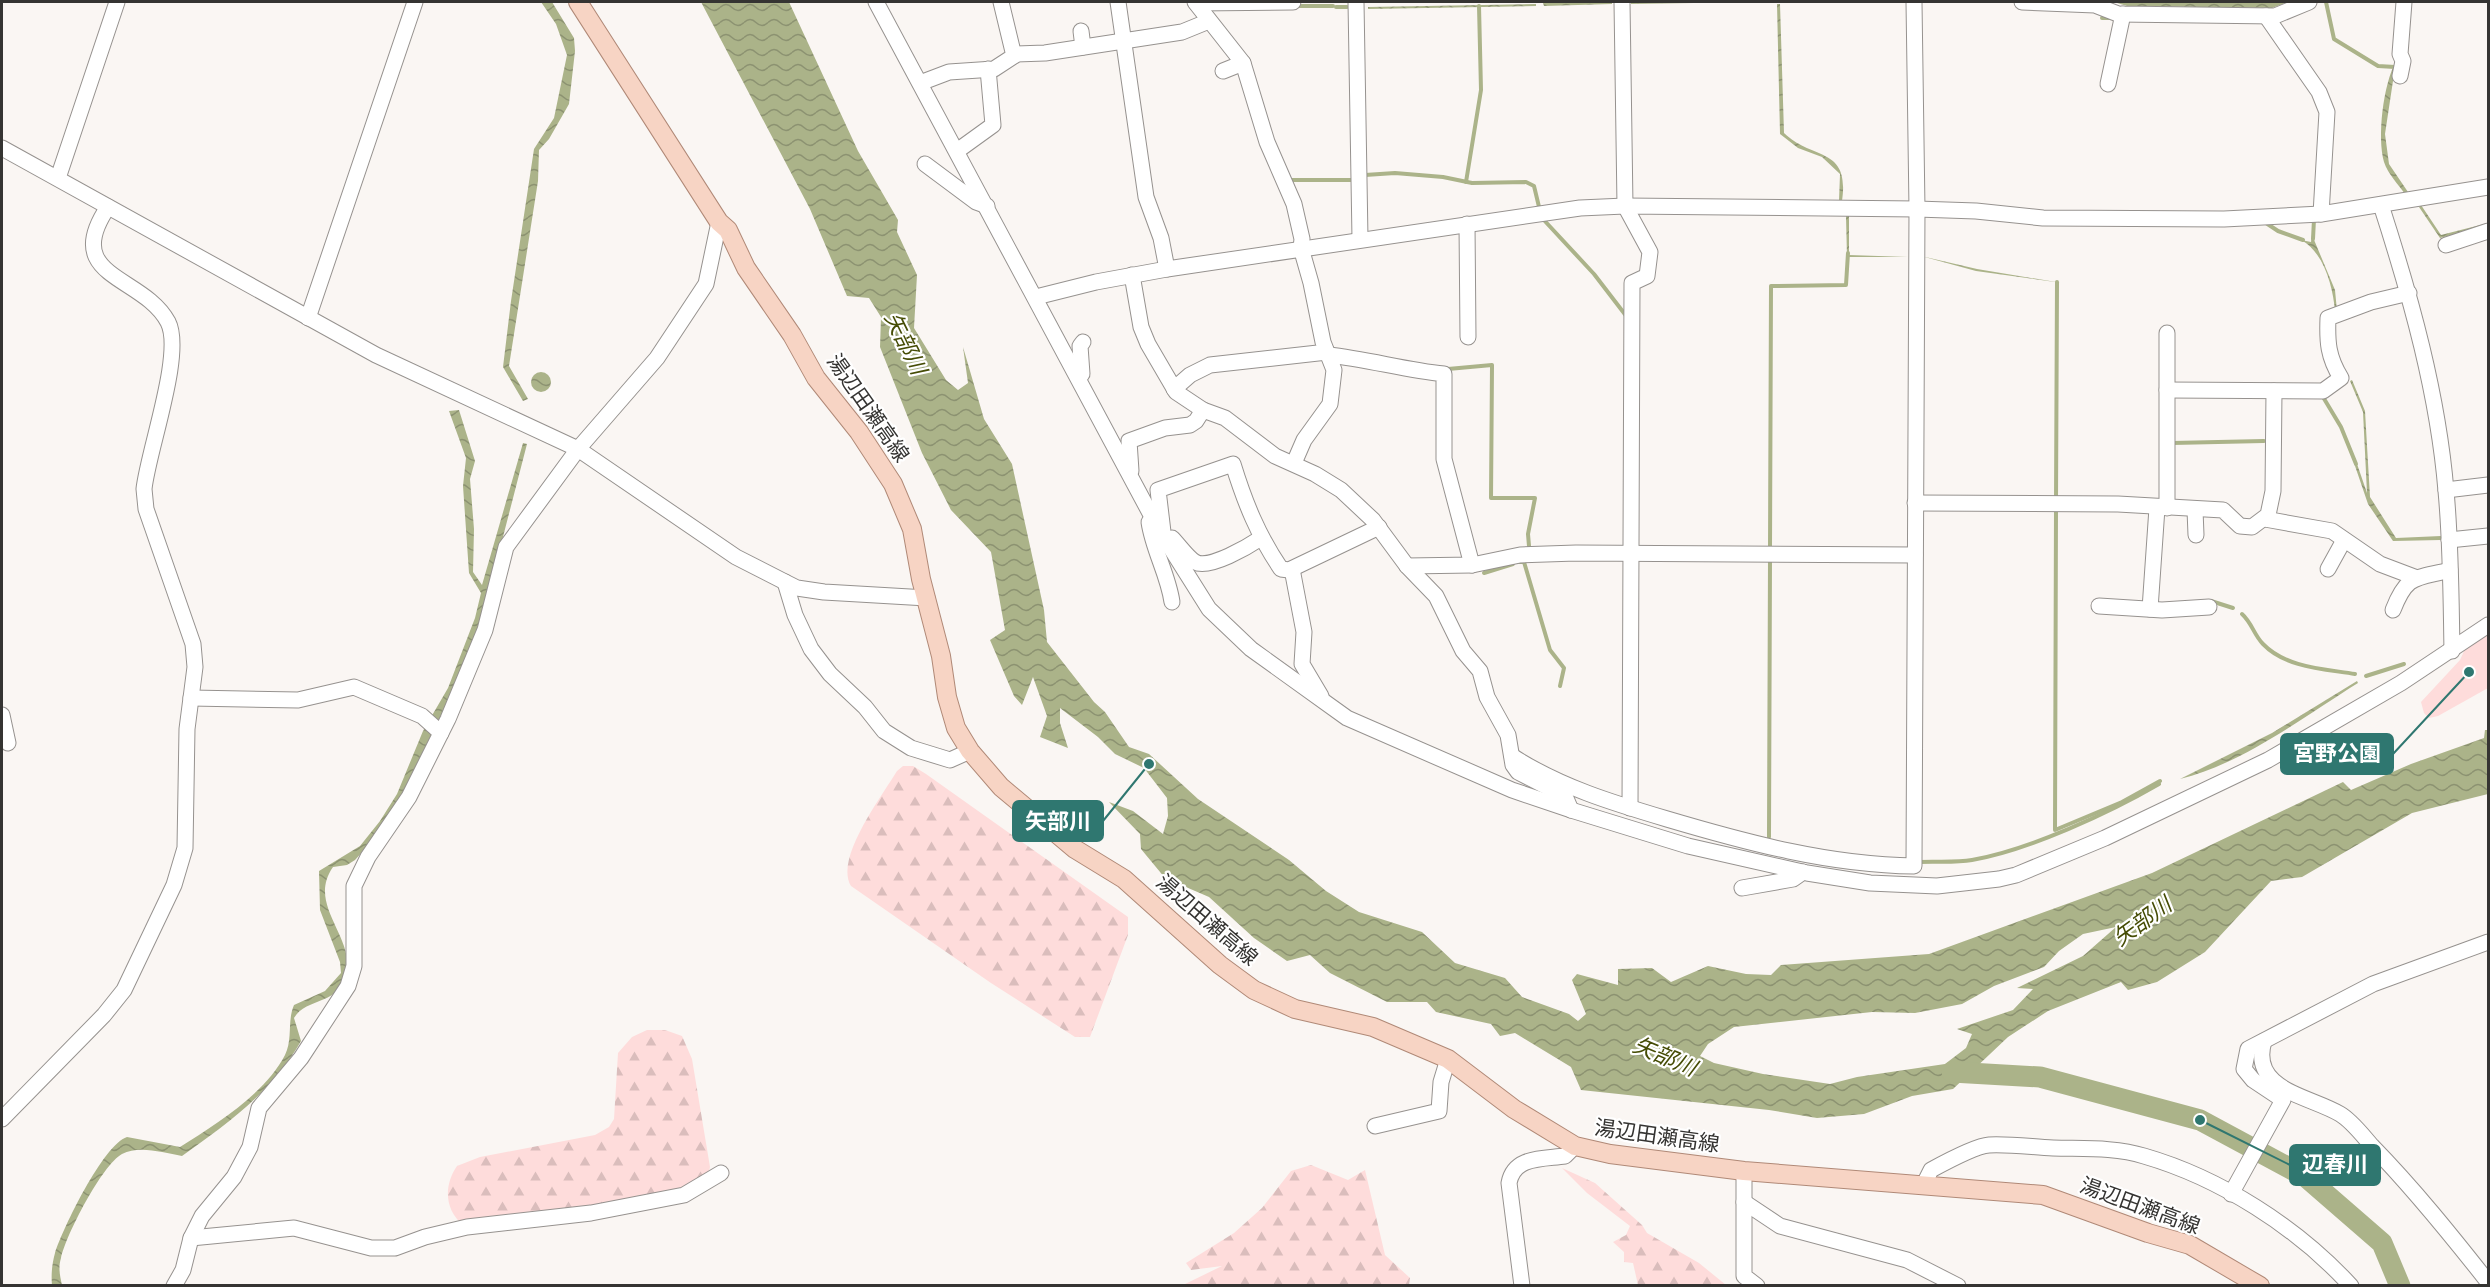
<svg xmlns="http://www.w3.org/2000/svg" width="2490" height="1287" viewBox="0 0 2490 1287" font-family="'Golos Text','Noto Sans JP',sans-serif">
<defs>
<pattern id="forest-firs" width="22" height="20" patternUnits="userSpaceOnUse" patternTransform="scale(1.5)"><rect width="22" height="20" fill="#fedcdb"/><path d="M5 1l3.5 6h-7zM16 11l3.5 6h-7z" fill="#dabdbc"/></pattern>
<pattern id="water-waves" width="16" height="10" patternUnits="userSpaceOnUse" patternTransform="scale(1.5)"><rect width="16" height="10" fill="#abb389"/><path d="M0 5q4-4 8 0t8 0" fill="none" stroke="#8c9271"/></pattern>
</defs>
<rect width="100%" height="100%" fill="#faf6f3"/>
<!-- forest -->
<g fill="url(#forest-firs)">
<path d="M 903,766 L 913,766 L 926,774 L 1128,917 L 1128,935 L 1090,1037 L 1075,1037 L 991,983 L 851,886 C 834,859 882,796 897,771 Z"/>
<path d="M 647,1030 L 665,1030 L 682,1036 L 692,1059 L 710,1167 L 708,1177 L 698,1194 L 463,1225 C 444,1209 444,1185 457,1166 L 480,1157 L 595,1135 L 609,1127 L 614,1119 L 618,1053 L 632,1037 Z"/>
<polygon points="1311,1165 1348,1180 1365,1170 1385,1255 1410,1278 1409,1285 1183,1285 1222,1266 1191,1270 1186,1263 1234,1233 1262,1208 1291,1171"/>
<polygon points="1562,1168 1595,1183 1642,1225 1647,1233 1699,1263 1726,1285 1638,1285 1633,1263 1624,1262 1624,1252 1613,1242 1626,1235 1630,1226 1587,1193"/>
</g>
<!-- green -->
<polygon fill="#fedcdb" points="2488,632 2488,688 2438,716 2429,718 2424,713 2421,702 2460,660 2465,649"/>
<!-- water -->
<g fill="url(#water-waves)" fill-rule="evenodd">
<polygon points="541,2 552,2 574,38 575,51 569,104 549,139 539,150 538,181 509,366 528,399 523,401 503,367 511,301 534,149 554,118 567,55 556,24"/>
<path d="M 701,2 L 789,2 L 858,151 L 898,220 L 897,232 L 917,275 L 914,328 L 946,380 L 958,390 L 968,383 L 963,347 L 984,419 L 1012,464 L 1044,610 L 1047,642 L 1094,702 L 1105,712 L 1129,747 L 1149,754 L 1198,799 L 1289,860 L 1326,891 L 1359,912 L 1422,932 L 1455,963 L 1505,978 L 1522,997 L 1569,1014 L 1578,1021 L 1586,1014 L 1572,980 L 1577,974 L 1618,985 L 1618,969 L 1652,968 L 1671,982 L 1708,966 L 1746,974 L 1771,975 L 1781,965 L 1929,954 L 2152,873 L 2343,782 L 2351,790 L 2411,764 L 2484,738 L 2485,730 L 2488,730 L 2488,794 L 2412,813 L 2302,877 L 2271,881 L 2205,952 L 2157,982 L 2128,990 L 2121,982 L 2048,1011 L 2008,1037 L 1953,1089 L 1912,1096 L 1864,1114 L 1817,1118 L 1769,1110 L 1581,1090 L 1571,1067 L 1515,1033 L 1500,1036 L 1491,1024 L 1436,1012 L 1427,1002 L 1387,1002 L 1330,973 L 1310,955 L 1287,961 L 1254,938 L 1209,897 L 1165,878 L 1141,849 L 1140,834 L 1109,802 L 1133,811 L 1163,834 L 1168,816 L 1167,798 L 1144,768 L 1115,754 L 1098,737 L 1060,708 L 1060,723 L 1068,748 L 1040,737 L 1047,716 L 1033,677 L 1022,705 L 1014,696 L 990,640 L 1005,630 L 991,552 L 951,510 L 922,453 L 880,347 L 881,317 L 869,298 L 847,296 L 810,209 ZM 2116,927 L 2083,956 L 2017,988 L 2033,989 L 2013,1010 L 1957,1029 L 1972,1034 L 1966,1048 L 1945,1064 L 1857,1077 L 1830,1084 L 1763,1074 L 1714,1063 L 1700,1056 L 1708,1044 L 1734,1027 L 1872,1012 L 1915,1013 L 1962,1004 L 1994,986 L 2044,967 L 2059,951 L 2083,934 Z"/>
<polygon points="1612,2 1612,4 1544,6 1543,3"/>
<polygon points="1631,2 1757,2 1631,4"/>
<polygon points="2114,2 2288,2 2272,8 2127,6"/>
<polygon points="1536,4 1536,6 1368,9 1368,7"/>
<path d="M 1777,4 L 1780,4 L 1784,133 C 1813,161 1850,146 1842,201 L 1839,201 L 1840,174 L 1822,157 L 1798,148 L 1780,134 Z"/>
<path d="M 2396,61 L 2385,134 L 2389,164 L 2408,192 L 2405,194 C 2398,184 2388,174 2384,162 C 2377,137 2383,85 2396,61 Z"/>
<polygon points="2421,205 2441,235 2488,223 2488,226 2440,238 2419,207"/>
<polygon points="1849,215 1849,255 1908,257 1847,257 1846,216"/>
<path d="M 2312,235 L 2335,290 L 2337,311 L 2335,311 C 2333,287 2324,252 2301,240 L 2311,242 Z"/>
<polygon points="1921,256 1977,269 2062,283 1976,271"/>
<circle cx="541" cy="382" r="10"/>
<polygon points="2352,380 2365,411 2370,497 2396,538 2441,536 2441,540 2393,541 2368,504 2354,463 2356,461 2367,493 2363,412 2350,381"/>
<path d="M 459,410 L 475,461 L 470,479 L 474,529 L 473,572 L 482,585 L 523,443 L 527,444 L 481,622 L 457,688 L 402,798 L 376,837 L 355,860 L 347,865 L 333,867 C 307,904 353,935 347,972 C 342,1005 306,997 294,1018 L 301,1041 C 272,1092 228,1123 182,1156 C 163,1153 140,1145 122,1154 C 102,1165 66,1235 61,1258 C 58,1268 60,1276 62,1285 L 52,1286 C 51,1274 52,1264 55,1253 C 63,1228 103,1145 127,1137 L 180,1147 C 216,1124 265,1094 285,1055 C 293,1039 287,1021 294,1005 L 325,991 L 341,973 L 340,962 L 320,910 L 319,871 L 360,846 L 380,821 L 397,794 L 423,731 L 448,688 L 475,618 L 481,593 L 469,573 L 463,486 L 466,458 L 449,411 Z"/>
<path d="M 2357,681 L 2358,683 C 2305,716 2242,764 2180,779 L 2272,733 Z"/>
</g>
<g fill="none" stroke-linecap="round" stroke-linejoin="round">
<!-- stream -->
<g stroke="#abb389" stroke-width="4">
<polyline points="2326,2 2334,39 2378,66 2395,67"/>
<polyline points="1296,6 1333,6"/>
<polyline points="1336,7 1347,7"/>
<polyline points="2102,18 2112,18"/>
<polyline points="1365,175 1395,173 1443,177 1472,183 1526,182 1534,186 1540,211"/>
<polyline points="1287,180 1352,180"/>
<polyline points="1466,182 1481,90 1479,6"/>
<polyline points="1542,218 1594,274 1627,317"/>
<polyline points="2266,223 2278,231 2303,240"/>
<polyline points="2313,239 2314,219"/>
<polyline points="1448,369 1492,365 1491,498 1535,498 1528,534 1529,546"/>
<polyline points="2323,397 2341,427 2356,464"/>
<polyline points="2172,443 2264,441"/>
<polyline points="2056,501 2057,282"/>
<polyline points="2056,509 2055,830 2122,802 2160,781"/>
<polyline points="1770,551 1771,286 1846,285 1848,253"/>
<polyline points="1520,562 1524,562 1550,650 1564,668 1560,686"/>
<polyline points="1484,573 1513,564"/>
<polyline points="2211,601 2233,608"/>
<path d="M 2242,614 C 2252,623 2254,635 2263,644 C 2286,668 2325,669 2355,674"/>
<polyline points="2366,676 2404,664"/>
<polyline points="1769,837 1770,559"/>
<path d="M 1917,862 C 1935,861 1955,863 1972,860 C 2029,850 2109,813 2159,784"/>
</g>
<!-- river -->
<polyline stroke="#abb389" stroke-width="21" points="1952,1072 2040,1077 2200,1120 2306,1177 2382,1243 2400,1286"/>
<!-- minor casing -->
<g stroke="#96928f" stroke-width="17">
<g id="minor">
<polyline points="876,2 1158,528 1209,609 1251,649 1347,718 1512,790 1571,810 1688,846 1807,873 1870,883 1937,886 1999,879 2016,875 2105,838 2268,760 2401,683 2488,625"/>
<polyline points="1118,2 1146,197 1161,238 1167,269"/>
<polyline points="1195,2 1243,63 1267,142 1294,204 1302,239 1301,248 1311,283 1323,342 1334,370 1330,404 1304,440 1294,463"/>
<polyline points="1356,2 1360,239"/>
<polyline points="1622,2 1625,206 1650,252 1647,276 1632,283 1630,808"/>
<polyline points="2022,2 2095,5 2118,14 2275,16 2309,2"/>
<polyline points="1196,3 1293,2"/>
<polyline points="2266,16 2319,92 2327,112 2321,214"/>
<polyline points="1081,31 1083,47"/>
<polyline points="1014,54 1045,53 1182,32 1209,21"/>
<polyline points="1223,71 1243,63"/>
<polyline points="2400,76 2403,61 2400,54 2404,2"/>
<polyline points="920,83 949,72 994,69 1014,56 1001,2"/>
<polyline points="2108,84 2123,14"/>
<polyline points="2,148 376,355 578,449 736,557 785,582 797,588 824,592 927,598"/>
<polyline points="957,151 993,125 988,69"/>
<polyline points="925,164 976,202 987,206"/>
<polyline points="58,178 117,2"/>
<path d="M 2381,205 C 2411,298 2438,394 2446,491 C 2451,544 2451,598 2452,651"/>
<polyline points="1467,224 1468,337"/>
<polyline points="2446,245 2488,231"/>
<polyline points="1132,275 1141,327 1148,344 1176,392 1203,410 1225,418 1275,456 1315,474 1341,490 1373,520 1407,566 1436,596 1463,651 1480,671 1487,697 1508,735 1513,765 1518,772 1565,796 1571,810"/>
<polyline points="1036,297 1096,282 1167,269 1580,208 1625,206 1917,209 1976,211 2043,218 2224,219 2321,214 2488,187"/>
<polyline points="308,318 415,2"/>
<path d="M 1328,355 C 1367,359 1405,370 1444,374 L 1444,459 L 1472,565"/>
<polyline points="1079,378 1082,374 1080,346 1083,342"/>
<polyline points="1174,389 1190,375 1210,365 1327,352"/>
<path d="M 2167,390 L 2323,391 L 2341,378 C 2328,357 2327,342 2328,318 L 2371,302 L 2409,293"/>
<polyline points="1131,471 1129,441 1165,428 1190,425 1196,421 1203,410"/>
<polyline points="2446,490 2488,485"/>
<polyline points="1915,503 2118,504 2223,510 2240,526 2252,527 2268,515 2273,491 2274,391"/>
<polyline points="2167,508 2167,333"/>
<polyline points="2195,510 2196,535"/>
<polyline points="2265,519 2332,531 2380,564 2417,578"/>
<path d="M 1149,522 C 1153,550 1168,574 1172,602"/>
<path d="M 1163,532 L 1158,490 L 1233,464 C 1245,503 1258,535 1281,569 L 1289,570 L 1379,527"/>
<path d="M 1172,538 C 1179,545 1187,557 1195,562 C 1209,570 1249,546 1261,538"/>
<polyline points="2449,540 2488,536"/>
<polyline points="1407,566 1472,565 1520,555 1576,553 1915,555"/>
<polyline points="1292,569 1304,632 1302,664 1321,696"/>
<polyline points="2328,569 2344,540"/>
<polyline points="785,582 795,615 811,649 830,674 865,707 884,731 911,748 950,760 970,751"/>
<polyline points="2099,606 2162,610 2209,607"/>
<polyline points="2150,609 2157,508"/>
<path d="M 2393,610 C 2407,574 2415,579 2450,570"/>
<polyline points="191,698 298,700 354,687 422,716 441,733"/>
<polyline points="2,715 8,743"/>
<path d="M 1512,756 C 1560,787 1613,803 1667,819 C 1748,843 1830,865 1914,866 L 1917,209 L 1914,2"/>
<polyline points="1742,888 1793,879 1803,872"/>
<path d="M 2264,1041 C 2249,1090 2310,1096 2340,1114 C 2352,1121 2363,1136 2372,1146 C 2414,1189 2451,1235 2488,1282"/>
<path d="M 2,1119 L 104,1015 L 124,990 L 174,885 L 185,848 L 187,729 L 195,667 L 193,644 L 146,509 L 144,489 C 148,451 184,353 168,322 C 143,275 60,278 108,207"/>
<polyline points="1375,1126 1439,1111 1441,1082 1448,1059"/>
<polyline points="1744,1171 1744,1276 1757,1286"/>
<path d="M 1924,1184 L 1931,1170 C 1942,1164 1976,1146 1989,1145 C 2010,1144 2032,1147 2053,1148 C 2082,1149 2115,1147 2144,1156 C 2220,1178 2297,1227 2351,1286"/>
<polyline points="2231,1194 2283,1100 2253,1080 2244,1069 2248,1049 2373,984 2488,942"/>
<polyline points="1744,1202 1780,1226 1907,1260 1958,1286"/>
<polyline points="191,1238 294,1228 371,1248 395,1248 425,1237 467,1227 591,1213 684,1195 721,1173"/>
<polyline points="174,1286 183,1270 191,1238 202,1216 234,1177 250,1147 259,1108 301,1058 348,986 354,966 354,886 368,857 409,797 448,719 485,630 506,547 578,449 657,358 706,284 719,222"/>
<path d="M 1522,1286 L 1509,1183 C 1514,1156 1543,1159 1565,1156 L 1575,1146"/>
</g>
</g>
<!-- major casing -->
<g stroke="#b08977" stroke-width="20">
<polyline id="major" points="578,2 719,222 728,230 746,268 792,335 816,378 859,432 893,484 912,529 921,579 941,656 947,697 956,728 970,751 1001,787 1075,849 1124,879 1220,965 1254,990 1295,1009 1373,1027 1448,1059 1514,1109 1575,1146 1610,1154 1744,1171 2043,1195 2148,1233 2190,1245 2260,1286"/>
</g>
<!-- minor -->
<use href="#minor" stroke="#fff" stroke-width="15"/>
<!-- major -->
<use href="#major" stroke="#f7d4c4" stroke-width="18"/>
</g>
<g text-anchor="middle" stroke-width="4.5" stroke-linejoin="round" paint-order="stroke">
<!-- street labels -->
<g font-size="21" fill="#353432" stroke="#fff">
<text transform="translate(868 408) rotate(55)" y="7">湯辺田瀬高線</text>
<text transform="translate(1207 920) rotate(41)" y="7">湯辺田瀬高線</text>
<text transform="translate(1657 1136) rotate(8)" y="7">湯辺田瀬高線</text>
<text transform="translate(2140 1206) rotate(20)" y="7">湯辺田瀬高線</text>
</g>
<!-- water labels -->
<g font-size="22" font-style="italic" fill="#454c05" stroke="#fff">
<text transform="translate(906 343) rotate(64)" y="8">矢部川</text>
<text transform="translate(2142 921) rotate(-36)" y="8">矢部川</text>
<text transform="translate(1665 1056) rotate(23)" y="8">矢部川</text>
</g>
</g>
<!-- callouts -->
<path fill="none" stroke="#2f7770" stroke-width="2" d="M2469 672L2393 754M1149 764L1103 821M2200 1120L2290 1165"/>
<g fill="#2f7770" stroke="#fff" stroke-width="2">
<circle cx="2469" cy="672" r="6"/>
<circle cx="1149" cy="764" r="6"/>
<circle cx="2200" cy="1120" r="6"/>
</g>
<g fill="#2f7770" stroke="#2f7770" stroke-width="2">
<rect x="2281" y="734" width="112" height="40" rx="6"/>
<rect x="1013" y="801" width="90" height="40" rx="6"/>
<rect x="2290" y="1145" width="90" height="40" rx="6"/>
</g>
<g font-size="22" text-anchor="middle" font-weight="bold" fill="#fff">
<text x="2337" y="761">宮野公園</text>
<text x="1058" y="829">矢部川</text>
<text x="2335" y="1172">辺春川</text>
</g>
<!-- border -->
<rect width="2490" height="1287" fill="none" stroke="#353432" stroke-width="6"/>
</svg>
